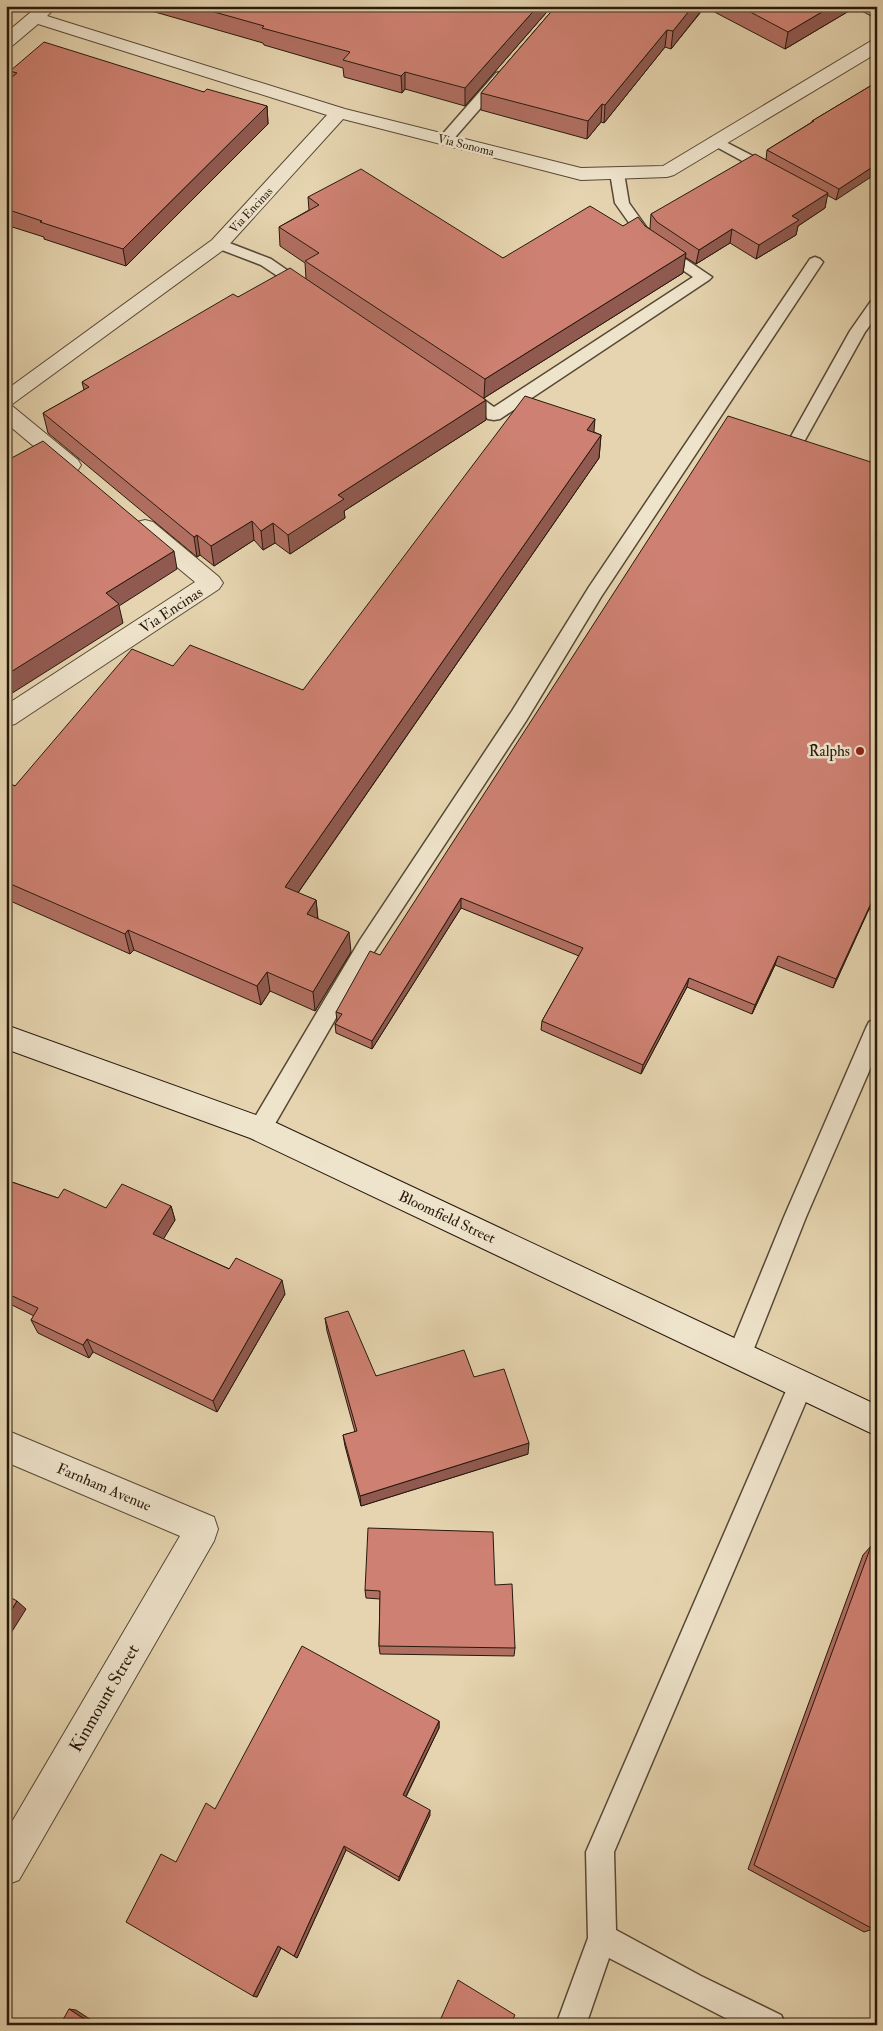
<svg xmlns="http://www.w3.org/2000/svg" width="883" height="2031" viewBox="0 0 883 2031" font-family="'IM FELL Double Pica',serif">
<rect width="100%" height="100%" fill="#e5d4af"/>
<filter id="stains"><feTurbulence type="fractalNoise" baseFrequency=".004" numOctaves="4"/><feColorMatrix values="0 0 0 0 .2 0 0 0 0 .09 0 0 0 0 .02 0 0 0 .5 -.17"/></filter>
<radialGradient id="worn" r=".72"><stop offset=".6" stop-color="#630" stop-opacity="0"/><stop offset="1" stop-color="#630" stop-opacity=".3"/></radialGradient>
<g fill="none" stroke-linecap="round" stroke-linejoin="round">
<!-- lane casing -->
<g stroke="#574835" stroke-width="3">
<g id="lane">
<polygon points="854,6 871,6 877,9 877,18"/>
<polygon points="501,72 508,76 506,79 450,143 440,143 438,140 440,137 496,73"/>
<polygon points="716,137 778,169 780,172 778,175 768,175 711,144 709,141 711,138"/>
<path d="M 617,169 L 622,170 L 624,173 L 629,203 L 654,238 L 712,277 L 709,280 L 500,419 L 494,420 L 488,419 L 457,398 L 455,394 L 457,390 C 471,387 483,400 494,407 L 693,277 L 644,244 L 615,203 L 610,173 L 612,170 Z"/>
<polygon points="219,239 271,259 313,288 310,291 300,291 261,265 214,247 211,244 214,241"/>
<polygon points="815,257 820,259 823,262 601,597 526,721 374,952 268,1136 260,1139 252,1136 249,1129 252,1122 360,940 512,711 589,587 810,259"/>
<polygon points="877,299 877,316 865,332 805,440 803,444 797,446 791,444 789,440 850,331 871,301"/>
<polygon points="877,1019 877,1053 806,1217 751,1356 747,1364 739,1367 731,1364 727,1356 784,1217 866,1028 869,1022"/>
<polygon points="801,1373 810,1377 813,1385 614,1852 616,1930 701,1976 781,2015 786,2025 739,2025 609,1958 586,2025 556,2025 588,1938 586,1852 792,1377"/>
</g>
</g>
<!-- street casing -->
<g stroke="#574835" stroke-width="2">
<g id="street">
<polygon points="38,6 57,6 47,16 345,109 581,168 663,166 871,41 877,40 877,53 674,175 667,177 581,180 343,119 226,248 11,405 78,460 81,465 78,470 70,472 62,470 6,423 6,390 212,240 327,115 38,24 12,46 6,47 6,33"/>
<polygon points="145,520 153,522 219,577 223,583 219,589 15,724 6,726 6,705 195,582 137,534 134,528 137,522"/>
<polygon points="6,1430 214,1517 218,1529 214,1541 19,1880 6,1885 6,1832 180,1536 6,1462"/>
</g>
</g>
<!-- secondary casing -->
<g stroke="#28190c" stroke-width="2">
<polygon id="secondary" points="6,1025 270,1120 877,1405 877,1436 250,1138 6,1049"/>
</g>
<!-- lane -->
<use href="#lane" fill="#eee3cb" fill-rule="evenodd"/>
<!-- street -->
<use href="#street" fill="#eee3cb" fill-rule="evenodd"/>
<!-- secondary -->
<use href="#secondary" fill="#eee3cb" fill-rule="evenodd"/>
</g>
<!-- wall -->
<g fill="#b16f62" stroke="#28190c">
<polygon points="134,6 552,6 465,106 405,89 402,93 344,77 343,68 264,45 263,43"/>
<polygon points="556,6 855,6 854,8 785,49 705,7 671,49 665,47 604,123 601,122 587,139 481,110 481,93"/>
<polygon points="10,71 204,92 267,106 268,124 126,266 44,239 44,237 6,225 6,82 11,78"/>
<polygon points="877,82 836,200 827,195 825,208 798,226 796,235 756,259 730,243 696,264 685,257 683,273 484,398 486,420 344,511 345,518 290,554 275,543 263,550 254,540 214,566 200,555 197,557 48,433 43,413 84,390 82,382 238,297 306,279 305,263 280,246 279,227 309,210 308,197 503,258 623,226 645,226 650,229 650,228 651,214 766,160 767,150 812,122 812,121"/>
<polygon points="594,432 601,435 599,458 298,893 316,900 318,919 351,952 315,1011 270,991 261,1005 134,950 130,954 8,900 6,902 6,782 15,786 173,666 303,690"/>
<polygon points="877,464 877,912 869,909 833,988 775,965 752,1014 687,987 641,1074 541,1030 542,1021 579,956 461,908 372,1049 336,1033 335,1024 337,1021 336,1012 380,955"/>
<polygon points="6,1180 58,1198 106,1208 171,1206 175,1220 163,1239 285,1294 217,1412 93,1352 89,1358 38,1333 31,1320 34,1316 6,1302"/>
<polygon points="325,1318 376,1376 474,1377 528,1454 361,1506 345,1446 343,1435 355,1432 327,1331"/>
<polygon points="871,1546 873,1929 864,1932 748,1869 863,1555"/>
<polygon points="495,1585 515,1648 514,1656 380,1654 379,1646 380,1599 366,1598 365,1590"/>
<polygon points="439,1721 439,1728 406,1797 430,1815 399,1881 346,1850 297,1958 281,1948 257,1997 253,1996 176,1862"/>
</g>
<!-- shaded-wall -->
<g fill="#905a50" stroke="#28190c">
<polygon points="538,6 552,6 465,106 465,88"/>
<polygon points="693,6 705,6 671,49 673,31"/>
<polygon points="832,6 855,6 854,8 785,49 788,32"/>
<polygon points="667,30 665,47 604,123 605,105"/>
<polygon points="405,72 405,89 402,93 401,76"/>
<polygon points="602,104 601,122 587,139 588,121"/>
<polygon points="267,106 268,124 126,266 123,249"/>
<polygon points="877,164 877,173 836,200 839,189"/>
<polygon points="828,193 825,208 798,226 796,235 756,259 759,245 792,216"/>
<polygon points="732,229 730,243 696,264 699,250"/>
<polygon points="686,253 683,273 484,398 485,379"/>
<polygon points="486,400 486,420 344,511 345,518 290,554 288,535 338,495"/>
<polygon points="595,419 593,443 587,430"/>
<polygon points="601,435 599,458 288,907 285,887"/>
<polygon points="252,521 254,540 214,566 211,546"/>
<polygon points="273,523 275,543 263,550 261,531"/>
<polygon points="197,535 200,555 197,557 194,537"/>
<polygon points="174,551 177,569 119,606 123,623 6,697 6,675 106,593"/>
<polygon points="461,898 461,908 372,1049 372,1041"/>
<polygon points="873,899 869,909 833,988 836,979"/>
<polygon points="316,900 318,920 307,914"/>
<polygon points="128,930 134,950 130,954 125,934"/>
<polygon points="349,932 351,952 315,1011 313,992"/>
<polygon points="778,956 775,965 752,1014 755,1005"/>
<polygon points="267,972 270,991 261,1005 257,986"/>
<polygon points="689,978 687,987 641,1074 643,1065"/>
<polygon points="171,1206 175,1220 158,1248 153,1234"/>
<polygon points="282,1280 285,1294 217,1412 213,1401"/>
<polygon points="87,1339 93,1352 89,1358 83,1345"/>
<polygon points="529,1443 528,1454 361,1506 360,1496"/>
<polygon points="17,1601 26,1609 6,1641 6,1619"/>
<polygon points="439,1721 439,1728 404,1800 403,1795"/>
<polygon points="430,1810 430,1815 399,1881 399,1877"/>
<polygon points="344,1846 346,1850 297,1958 294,1956"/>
<polygon points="278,1946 281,1948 257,1997 253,1996"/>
<polygon points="69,2009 76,2010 99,2025 93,2025"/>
</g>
<!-- building -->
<g fill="#ce8172" stroke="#28190c">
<polygon points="193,6 538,6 465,88 405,72 401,76 343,60 350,52 262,28 264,26"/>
<polygon points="556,6 693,6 673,31 667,30 605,105 602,104 588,121 481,93"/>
<polygon points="739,6 832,6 788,32"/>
<polygon points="44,42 204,92 207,89 267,106 123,249 40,222 42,221 6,209 6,82 17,73 10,71"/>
<polygon points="877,82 877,164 839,189 767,150 814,121 812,121"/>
<polygon points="755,154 828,193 792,216 799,220 759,245 732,229 699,250 657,222 651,214"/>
<polygon points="361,169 503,258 590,206 623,226 638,217 645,226 686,253 485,379 305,261 319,253 279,227 319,205 308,197"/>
<polygon points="290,268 486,400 338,495 344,499 288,535 273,523 261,531 252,521 211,546 197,535 194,537 43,413 89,387 82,382 233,294 238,297"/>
<polygon points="525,396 595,419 587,430 601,435 285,887 316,900 307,914 349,932 313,992 267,972 257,986 128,930 125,934 6,882 6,782 15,786 132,649 173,666 190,645 303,690"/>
<polygon points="728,416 877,464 877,901 873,899 836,979 778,956 755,1005 689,978 643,1065 542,1021 583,948 461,898 372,1041 335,1024 342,1014 336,1012 370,951 380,955"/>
<polygon points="43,441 174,551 106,593 119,604 6,675 6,461"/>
<polygon points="6,1180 58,1198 64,1189 106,1208 122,1184 171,1206 153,1234 229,1269 236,1258 282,1280 213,1401 87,1339 83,1345 31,1320 38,1308 6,1293"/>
<polygon points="348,1311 376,1376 464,1350 474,1377 504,1369 529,1443 360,1496 343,1435 357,1431 325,1318"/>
<polygon points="368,1528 493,1532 495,1585 512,1584 515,1648 379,1646 380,1591 365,1590"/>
<polygon points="871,1546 877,1548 877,1918 873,1929 754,1865"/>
<polygon points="6,1595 17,1601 6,1619"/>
<polygon points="302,1646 439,1721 403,1795 430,1810 399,1877 344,1846 294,1956 278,1946 253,1996 126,1922 161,1854 176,1862 206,1803 215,1809"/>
<polygon points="458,1980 515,2015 510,2025 438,2025"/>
<polygon points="69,2009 93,2025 60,2025"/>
</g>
<!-- markers -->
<circle fill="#8f2418" stroke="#eee3cb" stroke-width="2" cx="860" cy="751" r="5"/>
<g text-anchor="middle" stroke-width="5" stroke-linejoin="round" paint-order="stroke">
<!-- far-street labels -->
<g font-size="12" fill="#28190c" stroke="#eee3cb">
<text transform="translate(466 145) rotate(14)" y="4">Via Sonoma</text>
<text transform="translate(251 210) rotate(-47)" y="4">Via Encinas</text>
</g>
<!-- street labels -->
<g font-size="15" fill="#28190c" stroke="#eee3cb">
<text transform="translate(171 610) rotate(-33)" y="5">Via Encinas</text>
<text transform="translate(447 1217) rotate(25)" y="5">Bloomfield Street</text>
<text transform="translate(104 1487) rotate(23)" y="5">Farnham Avenue</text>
</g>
<!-- poi labels -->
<g font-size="15" fill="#28190c" stroke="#eee3cb" text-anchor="end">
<text x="850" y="756">Ralphs</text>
</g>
<!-- near-street labels -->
<g font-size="18" fill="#28190c" stroke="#eee3cb">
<text transform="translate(104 1698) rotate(-60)" y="6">Kinmount Street</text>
</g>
</g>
<!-- margin -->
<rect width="883" height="2031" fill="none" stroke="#e5d4af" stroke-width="25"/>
<rect x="8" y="8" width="868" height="2016" fill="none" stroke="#28190c" stroke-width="2.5"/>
<rect x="12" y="12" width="858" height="2006" fill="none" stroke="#28190c"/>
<rect width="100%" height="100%" filter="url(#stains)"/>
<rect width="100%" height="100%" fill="url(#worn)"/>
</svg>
